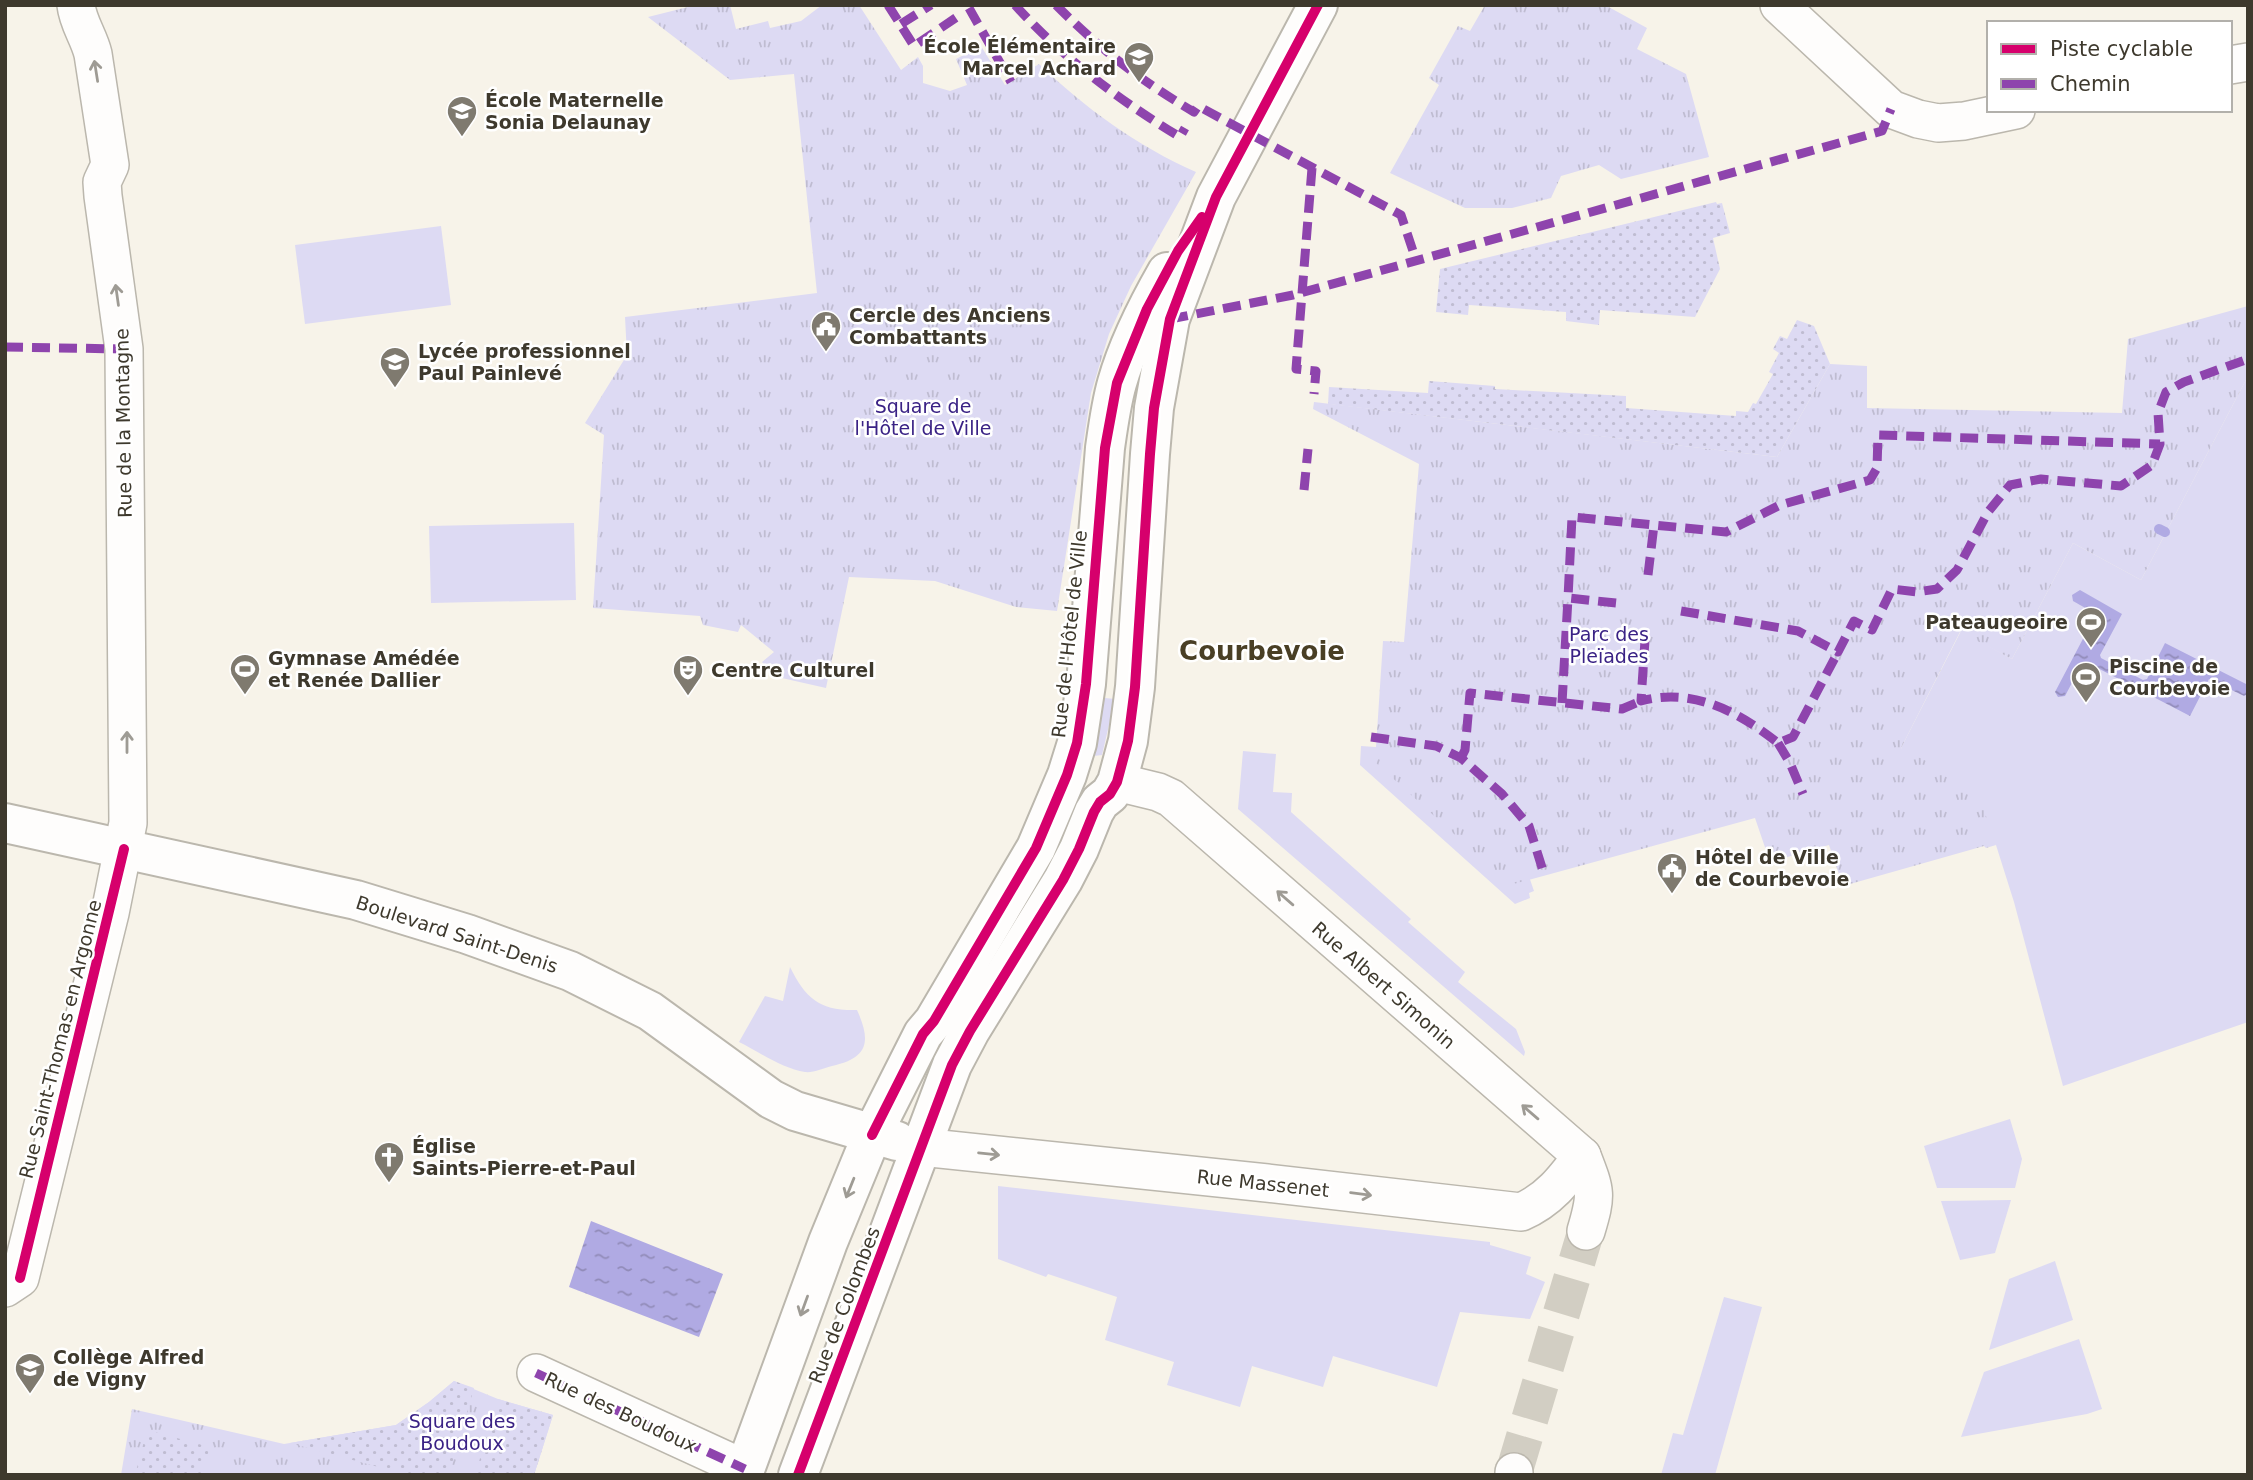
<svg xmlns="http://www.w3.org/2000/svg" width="2253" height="1480" viewBox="0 0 2253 1480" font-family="'DejaVu Sans',sans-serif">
<defs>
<pattern id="park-tufts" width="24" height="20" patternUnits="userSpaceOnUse" patternTransform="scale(1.75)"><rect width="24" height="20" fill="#dddaf3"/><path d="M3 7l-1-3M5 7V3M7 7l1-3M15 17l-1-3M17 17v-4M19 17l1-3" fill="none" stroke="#bfbcd1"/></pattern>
<pattern id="garden-dots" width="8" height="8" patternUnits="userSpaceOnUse" patternTransform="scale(1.75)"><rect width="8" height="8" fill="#dddaf3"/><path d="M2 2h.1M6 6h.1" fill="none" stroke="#bfbcd1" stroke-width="1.8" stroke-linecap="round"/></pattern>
<pattern id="water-ripples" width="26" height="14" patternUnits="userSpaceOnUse" patternTransform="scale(1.75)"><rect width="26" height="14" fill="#b0aae3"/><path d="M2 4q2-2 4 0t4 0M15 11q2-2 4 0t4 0" fill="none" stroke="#918bb8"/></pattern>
</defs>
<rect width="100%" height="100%" fill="#f7f3e9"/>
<!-- grass -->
<g fill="#dddaf3">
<polygon points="441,226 451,305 305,324 295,245"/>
<polygon points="2248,376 2248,1022 2063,1086 2014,902 1996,845 1901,748 1961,631 2012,659 2073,543 2141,580"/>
<polygon points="574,523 576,600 431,603 429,526"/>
<polygon points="1095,697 1115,699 1102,755 1086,757"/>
<polygon points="1361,746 1419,750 1514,833 1534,891 1529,893 1530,898 1515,904 1360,765"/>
<polygon points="1243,751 1276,754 1273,792 1292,793 1291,812 1411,919 1408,922 1465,972 1458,982 1516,1029 1525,1052 1524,1056 1238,809"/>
<path d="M 790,967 C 806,999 820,1011 857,1010 C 871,1041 869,1058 832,1066 C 824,1068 813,1073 805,1072 C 783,1069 759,1052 739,1042 L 765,996 L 783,1001 Z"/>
<polygon points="2010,1119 2022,1159 2015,1188 1937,1188 1924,1146"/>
<polygon points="998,1186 1490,1242 1490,1245 1531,1257 1526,1274 1545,1282 1530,1319 1460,1312 1437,1387 1333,1356 1323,1387 1252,1366 1240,1407 1167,1385 1174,1362 1105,1340 1117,1297 1048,1274 1046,1277 998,1259"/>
<polygon points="2011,1200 1995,1253 1960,1260 1941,1201"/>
<polygon points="2055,1261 2073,1320 1989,1350 2009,1279"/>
<polygon points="1724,1297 1762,1307 1715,1475 1661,1475 1673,1433 1683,1435"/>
<polygon points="2079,1339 2102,1409 2087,1414 1961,1437 1984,1372"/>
</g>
<!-- park -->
<g fill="url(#park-tufts)">
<path d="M 696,5 L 730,5 L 736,29 L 768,21 L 770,28 L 801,21 L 822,5 L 859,5 L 901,70 L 918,57 L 923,66 L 923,83 L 950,91 L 967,85 L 956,59 L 981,46 L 1005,85 L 1039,64 C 1085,108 1137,146 1196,172 L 1131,286 L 1109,334 L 1091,393 L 1057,611 L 1016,607 L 935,581 L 849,577 L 826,688 L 773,676 L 762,662 L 774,652 L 741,625 L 738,632 L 703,625 L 700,616 L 593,608 L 604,435 L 585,423 L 627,355 L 625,317 L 817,293 L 794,74 L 730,80 L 648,17 Z"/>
<polygon points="1485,5 1605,5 1647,28 1637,49 1686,74 1709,157 1621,179 1599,165 1561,176 1551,198 1512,208 1465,208 1390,173 1439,85 1429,78 1458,26 1470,31"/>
<polygon points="2248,306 2248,376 2141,580 2073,543 2012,659 1960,632 1901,748 1976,787 1996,845 1986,848 1984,846 1843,886 1829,845 1770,862 1755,818 1510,885 1375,762 1383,641 1404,642 1419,464 1313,409 1314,402 1777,457 1830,364 1867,366 1867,408 2122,413 2128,339"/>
<polygon points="454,1381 498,1399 553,1415 534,1475 121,1475 132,1409 284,1444 396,1425 429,1402"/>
</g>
<!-- garden -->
<g fill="url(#garden-dots)">
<polygon points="1716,202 1717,204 1722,203 1730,233 1713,238 1720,269 1695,317 1600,310 1599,325 1566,321 1566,312 1469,305 1468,315 1436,312 1440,269"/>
<polygon points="1797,320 1814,326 1830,364 1777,457 1328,404 1329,387 1428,393 1429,381 1495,386 1495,389 1626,396 1626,408 1736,416 1736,411 1748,412 1753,403 1756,404 1773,374 1769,372 1779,353 1773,349 1780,336 1787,339"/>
<polygon points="454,1381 474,1388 449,1475 408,1475 290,1443 396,1425 429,1402"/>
<polygon points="498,1399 553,1415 534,1475 475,1475"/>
<polygon points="147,1430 210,1447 203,1471 216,1475 135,1475"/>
</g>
<!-- water -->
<g fill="url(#water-ripples)">
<polygon points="2080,590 2122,614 2100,655 2101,658 2143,680 2147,679 2165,643 2248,685 2248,694 2244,696 2209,679 2190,716 2086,662 2083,662 2065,696 2058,697 2055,692 2096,614 2073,601 2072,595"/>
<polygon points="591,1221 723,1274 699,1337 569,1287"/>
</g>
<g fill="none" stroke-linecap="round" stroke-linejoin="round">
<!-- stream -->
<polyline stroke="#b0aae3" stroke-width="10" points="2159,529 2165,532"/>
<!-- minor-tunnel -->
<polyline stroke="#d2cec3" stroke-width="37" stroke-dasharray="37 18" stroke-linecap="butt" points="1514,1472 1586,1231"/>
<!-- minor casing -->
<g stroke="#bbb7ad" stroke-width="40">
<g id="minor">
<polyline points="1779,5 1891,109 1918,119 1938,123 1964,121 2016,110"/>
<polyline points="2230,65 2248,62"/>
<path d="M 1117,782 L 1158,792 L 1171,798 L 1582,1156 C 1596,1192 1597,1194 1586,1231"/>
<path d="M 921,1147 L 1267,1183 L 1521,1212 C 1549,1200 1564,1180 1582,1156"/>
<path d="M 5,1288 L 20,1278 L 110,913 L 128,823 L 124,349 L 103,196 L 102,182 L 110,165 L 93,54 C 89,37 78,23 76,5"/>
<polyline points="536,1373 745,1469"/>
<polyline points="1514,1475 1514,1472"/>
</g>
</g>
<!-- secondary casing -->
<g stroke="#bbb7ad" stroke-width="42">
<g id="secondary">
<polyline points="5,823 356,900 467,934 570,971 650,1011 771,1099 795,1111 897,1141"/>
<path d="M 743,1475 L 828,1242 L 872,1135 L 923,1034 L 934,1021 L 1036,848 L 1067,775 L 1077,743 L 1086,684 L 1105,448 C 1108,427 1111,404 1117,383 C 1128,344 1147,307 1167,272"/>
<polyline points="798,1475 952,1065 970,1031 1063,880 1079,849 1094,812 1100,802 1110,794 1117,782 1128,741 1135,687 1150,454 1154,408 1170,319 1216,197 1318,5"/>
</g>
</g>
<!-- minor -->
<use href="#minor" stroke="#fefdfc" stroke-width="37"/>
<!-- secondary -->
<use href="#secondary" stroke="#fefdfc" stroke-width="38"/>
<!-- quiet -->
<g stroke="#8e44ad" stroke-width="9" stroke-dasharray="18 9" stroke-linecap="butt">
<polyline points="888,5 914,46 960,15"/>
<path d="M 1015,5 C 1062,57 1120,101 1180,137 L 1185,128"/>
<path d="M 1056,5 C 1100,49 1141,81 1194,112 L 1198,106 L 1401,215 L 1416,260"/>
<polyline points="969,8 1011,82"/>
<polyline points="901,24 931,5"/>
<polyline points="1312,168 1296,369 1316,371 1314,394"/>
<polyline points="1170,319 1293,295 1882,131 1891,109"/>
<polyline points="5,347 124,349"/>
<polyline points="1304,490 1308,449"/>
<polyline points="1648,575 1654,525"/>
<polyline points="1616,603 1568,598 1572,517 1726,532 1780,505 1870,480 1877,468 1878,435 2160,444"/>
<polyline points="1681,611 1798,631 1838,652 1854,621 1872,630 1892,589 1917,592 1937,589 1957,570 1988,512 2010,485 2041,479 2121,486 2152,465 2160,444 2158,413 2166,392 2184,382 2248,359"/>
<path d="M 1645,640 L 1641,701 C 1693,687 1739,712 1778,743 L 1793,737 L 1838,652"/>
<polyline points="1562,703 1568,598"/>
<polyline points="1371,737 1436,746 1461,758 1502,794 1529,826 1544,874"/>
<polyline points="1778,743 1790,763 1803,794"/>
<polyline points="1461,758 1465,750 1470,693 1622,709 1641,701"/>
<polyline points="536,1373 745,1469"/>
</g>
<!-- cycleway casing -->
<g stroke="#fff" stroke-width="15">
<g id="cycleway">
<polyline points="872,1135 923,1034 934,1021 1036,848 1067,775 1077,743 1086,684 1105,448 1117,383 1147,309 1178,251 1202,217"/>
<polyline points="20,1278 124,849"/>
<polyline points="798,1475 952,1065 970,1031 1063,880 1079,849 1094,812 1100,802 1110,794 1117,782 1128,741 1135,687 1150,454 1154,408 1170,319 1216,197 1318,5"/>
</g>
</g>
<!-- cycleway -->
<use href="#cycleway" stroke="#d6006c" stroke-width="10"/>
</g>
<!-- one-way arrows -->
<defs><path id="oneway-shaft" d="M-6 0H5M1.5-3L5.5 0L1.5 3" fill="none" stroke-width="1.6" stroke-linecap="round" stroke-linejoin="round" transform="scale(1.75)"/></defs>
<g stroke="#9e9b94">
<use href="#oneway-shaft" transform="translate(96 71) rotate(-99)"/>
<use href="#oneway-shaft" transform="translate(117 295) rotate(-98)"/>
<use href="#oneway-shaft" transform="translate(127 742) rotate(-90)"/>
<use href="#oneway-shaft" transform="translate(1285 898) rotate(-139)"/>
<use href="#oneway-shaft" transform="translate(1530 1112) rotate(-139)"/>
<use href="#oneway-shaft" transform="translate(989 1154) rotate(6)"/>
<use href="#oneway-shaft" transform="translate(850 1188) rotate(112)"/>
<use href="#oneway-shaft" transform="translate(1361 1194) rotate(7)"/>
<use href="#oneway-shaft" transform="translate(804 1306) rotate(110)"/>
</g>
<!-- icons -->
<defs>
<g id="school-pin" transform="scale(1.575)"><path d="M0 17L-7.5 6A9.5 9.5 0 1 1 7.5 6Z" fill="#7f7a6f" stroke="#fff"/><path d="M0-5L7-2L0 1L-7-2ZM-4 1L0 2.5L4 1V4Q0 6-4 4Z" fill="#fff"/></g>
<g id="civic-pin" transform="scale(1.575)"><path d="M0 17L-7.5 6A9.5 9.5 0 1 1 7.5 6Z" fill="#7f7a6f" stroke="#fff"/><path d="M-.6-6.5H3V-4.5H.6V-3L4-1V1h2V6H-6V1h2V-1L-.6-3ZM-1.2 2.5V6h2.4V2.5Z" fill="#fff"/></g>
<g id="stadium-pin" transform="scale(1.575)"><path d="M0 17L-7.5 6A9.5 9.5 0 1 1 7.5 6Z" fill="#7f7a6f" stroke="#fff"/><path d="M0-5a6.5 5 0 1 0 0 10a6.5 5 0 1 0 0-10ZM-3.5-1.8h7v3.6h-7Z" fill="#fff"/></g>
<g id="theatre-pin" transform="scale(1.575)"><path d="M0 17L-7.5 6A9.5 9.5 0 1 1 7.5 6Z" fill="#7f7a6f" stroke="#fff"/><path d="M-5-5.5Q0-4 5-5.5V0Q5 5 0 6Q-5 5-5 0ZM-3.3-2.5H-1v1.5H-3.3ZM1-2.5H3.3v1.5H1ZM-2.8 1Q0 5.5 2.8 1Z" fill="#fff"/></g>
<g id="church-pin" transform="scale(1.575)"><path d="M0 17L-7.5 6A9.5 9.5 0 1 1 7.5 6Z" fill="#7f7a6f" stroke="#fff"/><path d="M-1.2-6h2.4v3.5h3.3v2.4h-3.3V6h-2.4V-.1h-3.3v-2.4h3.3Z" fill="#fff"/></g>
</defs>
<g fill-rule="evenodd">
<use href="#school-pin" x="1139" y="57"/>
<use href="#school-pin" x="462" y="111"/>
<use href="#civic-pin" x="826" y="326"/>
<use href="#school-pin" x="395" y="362"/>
<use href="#stadium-pin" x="2091" y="622"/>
<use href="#stadium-pin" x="245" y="669"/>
<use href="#theatre-pin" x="688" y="670"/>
<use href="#stadium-pin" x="2086" y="677"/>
<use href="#civic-pin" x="1672" y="868"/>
<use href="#church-pin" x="389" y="1157"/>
<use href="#school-pin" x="30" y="1368"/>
</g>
<g text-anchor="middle" stroke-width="5" stroke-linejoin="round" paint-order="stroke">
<!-- poi labels -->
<g font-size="19" font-weight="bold" fill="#3e392d" stroke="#fff" text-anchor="start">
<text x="1116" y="53" text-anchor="end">École Élémentaire<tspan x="1116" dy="22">Marcel Achard</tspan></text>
<text x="485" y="107">École Maternelle<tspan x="485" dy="22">Sonia Delaunay</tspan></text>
<text x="849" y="322">Cercle des Anciens<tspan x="849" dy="22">Combattants</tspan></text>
<text x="418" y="358">Lycée professionnel<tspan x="418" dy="22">Paul Painlevé</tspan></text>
<text x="2068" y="629" text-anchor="end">Pateaugeoire</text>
<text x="268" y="665">Gymnase Amédée<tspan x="268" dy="22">et Renée Dallier</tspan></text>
<text x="2109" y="673">Piscine de<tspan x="2109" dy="22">Courbevoie</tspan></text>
<text x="711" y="677">Centre Culturel</text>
<text x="1695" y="864">Hôtel de Ville<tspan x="1695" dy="22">de Courbevoie</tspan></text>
<text x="412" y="1153">Église<tspan x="412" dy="22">Saints-Pierre-et-Paul</tspan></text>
<text x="53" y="1364">Collège Alfred<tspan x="53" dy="22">de Vigny</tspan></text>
</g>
<!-- park labels -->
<g font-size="19" fill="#3a2285" stroke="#fff">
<text x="923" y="413">Square de<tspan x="923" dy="22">l'Hôtel de Ville</tspan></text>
<text x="1609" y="641">Parc des<tspan x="1609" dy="22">Pleïades</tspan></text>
<text x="462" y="1428">Square des<tspan x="462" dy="22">Boudoux</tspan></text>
</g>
<!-- street labels -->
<g font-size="19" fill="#3e392d" stroke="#fff">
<text transform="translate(123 423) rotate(-91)" y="7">Rue de la Montagne</text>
<text transform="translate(1069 634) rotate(-84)" y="7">Rue de l'Hôtel de Ville</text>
<text transform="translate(457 934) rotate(18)" y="7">Boulevard Saint-Denis</text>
<text transform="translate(1384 985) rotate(41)" y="7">Rue Albert Simonin</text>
<text transform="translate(60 1039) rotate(-76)" y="7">Rue Saint-Thomas en Argonne</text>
<text transform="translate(1263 1183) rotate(6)" y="7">Rue Massenet</text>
<text transform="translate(844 1305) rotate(-69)" y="7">Rue de Colombes</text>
<text transform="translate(621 1412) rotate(25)" y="7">Rue des Boudoux</text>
</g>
<!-- district labels -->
<g font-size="26" font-weight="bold" fill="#493f25" stroke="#fff">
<text x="1262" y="660">Courbevoie</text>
</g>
</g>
<!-- border -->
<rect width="2253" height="1480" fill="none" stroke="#3e392d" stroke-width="14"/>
<!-- legend -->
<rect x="1987" y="21" width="245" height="91" fill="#ffffff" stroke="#b2b0ab" stroke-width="2"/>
<rect x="2001" y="44" width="35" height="10" fill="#d6006c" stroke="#b2b0ab" stroke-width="2"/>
<text x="2050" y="56" font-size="21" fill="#3e392d">Piste cyclable</text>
<rect x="2001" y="79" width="35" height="10" fill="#8e44ad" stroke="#b2b0ab" stroke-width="2"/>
<text x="2050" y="91" font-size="21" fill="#3e392d">Chemin</text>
</svg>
